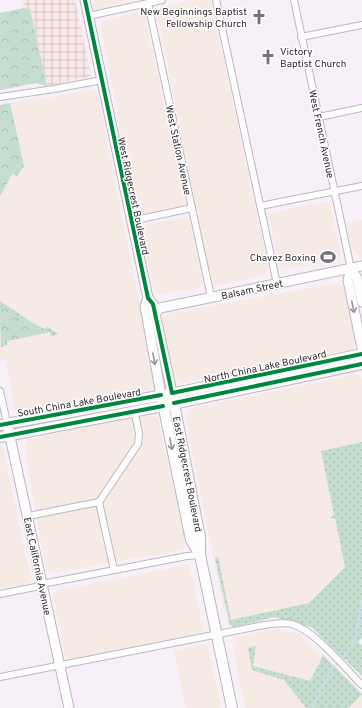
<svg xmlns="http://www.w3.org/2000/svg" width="362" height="708" viewBox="0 0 362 708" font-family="Overpass,sans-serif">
<defs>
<pattern id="industrial-grid" width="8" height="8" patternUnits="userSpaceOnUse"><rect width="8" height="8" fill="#f8e8e5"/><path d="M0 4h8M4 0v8" fill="none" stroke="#d5c7c5"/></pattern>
<pattern id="grass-dots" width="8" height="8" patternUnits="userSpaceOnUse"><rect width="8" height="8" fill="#c4ddcf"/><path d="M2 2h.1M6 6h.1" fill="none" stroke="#a9beb2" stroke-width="1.8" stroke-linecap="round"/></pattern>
<pattern id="park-crowns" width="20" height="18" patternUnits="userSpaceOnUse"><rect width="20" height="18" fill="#c4ddcf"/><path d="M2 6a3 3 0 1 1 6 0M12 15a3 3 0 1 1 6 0" fill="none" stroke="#a9beb2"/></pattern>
</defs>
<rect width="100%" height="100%" fill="#f7f0f9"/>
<!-- commercial -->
<g fill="#f5eae4">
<polygon points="93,0 133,0 95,9"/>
<polygon points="191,0 211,0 268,267 265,275 214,286 211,281 157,13 159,8"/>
<polygon points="139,11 145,15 185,203 181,207 139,215 135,209 101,26 102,22"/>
<polygon points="95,89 97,90 143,321 145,340 154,386 152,389 22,414 16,413 6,365 10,359 0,361 0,105 28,99 46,98"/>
<polygon points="325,202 330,205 341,253 338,259 283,270 278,265 269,216 273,212"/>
<polygon points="184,217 190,220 202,282 199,288 160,294 154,290 141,230 147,224"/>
<polygon points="362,220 362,259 361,259 351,247 345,223"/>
<polygon points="338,283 344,286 356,345 353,350 221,379 212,377 181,383 174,377 161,321 165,314"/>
<polygon points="356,374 362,378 362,444 347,572 311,609 230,628 224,610 185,417 192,408"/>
<polygon points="155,415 158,418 186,544 182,550 52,573 46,570 24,446 28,439 115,421"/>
<polygon points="0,446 3,448 31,578 29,584 0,589"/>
<polygon points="185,565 190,567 203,628 200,633 72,659 65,657 53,594 56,591"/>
<polygon points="277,629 299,634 323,658 315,708 245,708 232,644 237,637"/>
<polygon points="202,644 208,647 221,705 219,708 186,708 174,651"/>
<polygon points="362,693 362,708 346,708"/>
</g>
<!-- industrial -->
<polygon fill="url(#industrial-grid)" points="23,0 75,0 91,76 47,86 30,9 24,8"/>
<!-- grass -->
<g fill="url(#grass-dots)">
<polygon points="0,301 43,330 47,327 59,334 51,336 50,332 7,341 7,345 1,347"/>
<polygon points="362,442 362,638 358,642 362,645 362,676 311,627 274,617 235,627 230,625 215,558 218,557 231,620 309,603 345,567 335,518 330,519 334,514 321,451"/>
<polygon points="256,646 253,666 310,681 323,656 321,653 362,694 349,708 306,708 284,680 252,670 248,648"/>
</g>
<!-- park -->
<g fill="url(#park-crowns)">
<polygon points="24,8 30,9 47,86 36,83 0,90 0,13"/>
<polygon points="10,103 24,166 17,176 13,173 0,196 0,105"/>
<polygon points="0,306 50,332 7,341 1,343"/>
</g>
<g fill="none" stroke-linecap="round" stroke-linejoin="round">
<!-- stream -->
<g stroke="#c5e0f8" stroke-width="1.5">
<polyline points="341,660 354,642 357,630 362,599"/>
<path d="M 313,708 C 319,693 326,674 338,663"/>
</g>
<!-- street casing -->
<g stroke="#bdb7bf" stroke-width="8">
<g id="street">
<polyline points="216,0 277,284"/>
<polyline points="294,0 351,269"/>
<polyline points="148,3 211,297"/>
<polyline points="88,16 162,0"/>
<polyline points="301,37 362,25"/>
<polyline points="0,97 54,89 102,80"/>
<polyline points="319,117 362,108"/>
<polyline points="260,206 362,186"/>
<polyline points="131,221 192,208"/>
<polyline points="0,391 7,423"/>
<polyline points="99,502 114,570"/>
<polyline points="28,516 99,502 138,444 139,433 134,410"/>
<polyline points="0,594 35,587 42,584 187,556 200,555"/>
<path d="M 0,677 L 264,625 C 273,624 283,622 292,624 C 314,630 345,668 362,685"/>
</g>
</g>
<!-- secondary casing -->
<g stroke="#bdb7bf" stroke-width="11">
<g id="secondary">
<polyline points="85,0 148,298 153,304 172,393"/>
<polyline points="351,269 348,280 362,348"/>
<polyline points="351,269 357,278 362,302"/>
<polyline points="148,298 145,306 161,395"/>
<polyline points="155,314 160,308 362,266"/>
<polyline points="7,423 69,708"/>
</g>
</g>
<!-- primary casing -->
<g stroke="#bdb7bf" stroke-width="12">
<g id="primary">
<polyline points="173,398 200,538 200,555 232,708"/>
<polyline points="162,399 191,540 200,555"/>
<polyline points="0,425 180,392 362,354"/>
<polyline points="0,437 163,406 362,364"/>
</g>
</g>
<!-- street -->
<use href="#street" stroke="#fefdfe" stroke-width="6"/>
<!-- secondary -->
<use href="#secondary" stroke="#fefdfe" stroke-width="9"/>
<!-- primary -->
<use href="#primary" stroke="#fefdfe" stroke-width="10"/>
<!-- cycleway casing -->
<g stroke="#fefefe" stroke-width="6">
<g id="cycleway">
<polyline points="85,0 148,298 153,304 172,393 362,354"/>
<polyline points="174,403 362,364"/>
<polyline points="0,425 161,395"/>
<polyline points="0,437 163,406"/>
</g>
</g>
<!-- cycleway -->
<use href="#cycleway" stroke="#00873e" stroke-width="4"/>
</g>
<!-- one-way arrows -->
<defs><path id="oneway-shaft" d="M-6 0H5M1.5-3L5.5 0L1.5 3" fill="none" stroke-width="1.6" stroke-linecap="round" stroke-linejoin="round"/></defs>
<g stroke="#989499">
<use href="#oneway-shaft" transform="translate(353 307) rotate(78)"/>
<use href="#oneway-shaft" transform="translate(154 359) rotate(79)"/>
<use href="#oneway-shaft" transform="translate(171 444) rotate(79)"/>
</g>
<!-- icons -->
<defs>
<g id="church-bare" transform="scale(1.2)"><path d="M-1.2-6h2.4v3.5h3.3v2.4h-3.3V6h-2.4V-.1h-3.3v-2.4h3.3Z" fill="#777179" stroke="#fefefe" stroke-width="2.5" paint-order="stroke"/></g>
<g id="stadium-bare" transform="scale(1.2)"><path d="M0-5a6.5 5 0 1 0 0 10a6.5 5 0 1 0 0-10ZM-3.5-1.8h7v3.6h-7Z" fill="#777179" stroke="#fefefe" stroke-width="2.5" paint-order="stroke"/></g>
</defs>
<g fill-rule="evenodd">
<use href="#church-bare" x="259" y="17"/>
<use href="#church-bare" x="268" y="57"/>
<use href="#stadium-bare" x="328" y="257"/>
</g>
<g text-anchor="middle" stroke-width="3" stroke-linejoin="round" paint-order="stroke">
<!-- poi labels -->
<g font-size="10" fill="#322c34" stroke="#fefefe" text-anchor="end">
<text x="247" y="15">New Beginnings Baptist<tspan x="247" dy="12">Fellowship Church</tspan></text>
<text x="280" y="55" text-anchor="start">Victory<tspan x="280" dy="12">Baptist Church</tspan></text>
<text x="316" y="261">Chavez Boxing</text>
</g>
<!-- street labels -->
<g font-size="10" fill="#322c34" stroke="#fefefe">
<text transform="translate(322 134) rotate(78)" y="4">West French Avenue</text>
<text transform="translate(179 150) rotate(78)" y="4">West Station Avenue</text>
<text transform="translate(134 196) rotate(78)" y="4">West Ridgecrest Boulevard</text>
<text transform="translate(252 289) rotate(-12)" y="4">Balsam Street</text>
<text transform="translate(265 366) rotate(-12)" y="4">North China Lake Boulevard</text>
<text transform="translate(79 402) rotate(-10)" y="4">South China Lake Boulevard</text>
<text transform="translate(188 474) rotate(79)" y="4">East Ridgecrest Boulevard</text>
<text transform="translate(38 566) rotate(78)" y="4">East California Avenue</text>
</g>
</g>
</svg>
